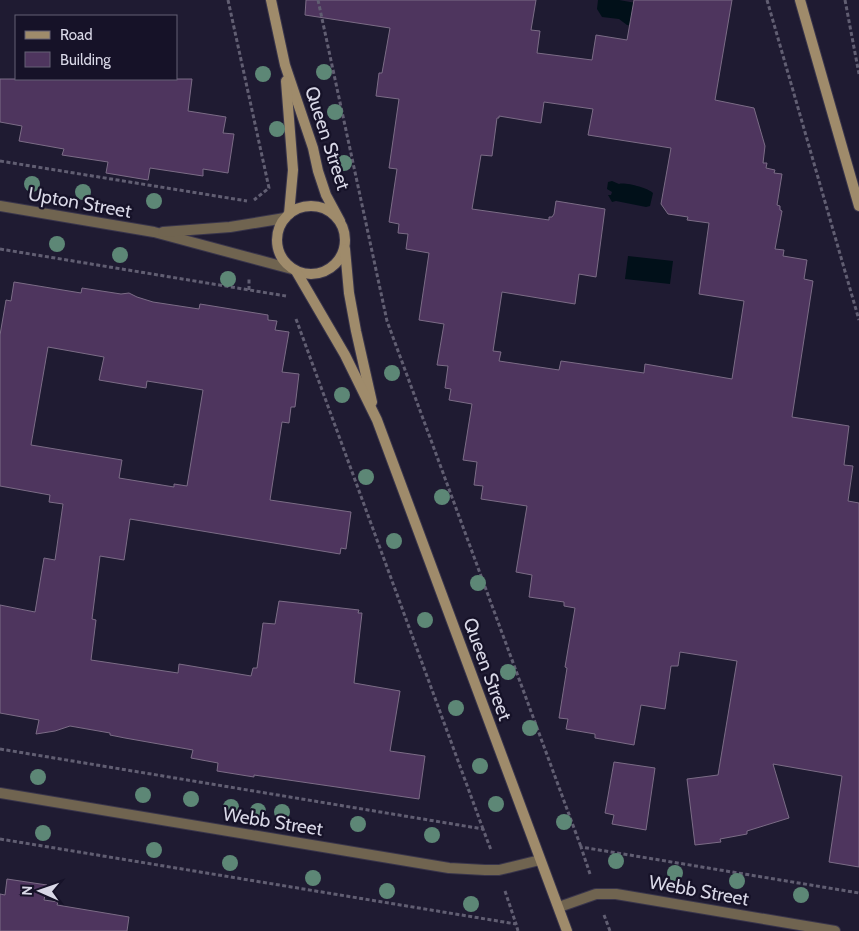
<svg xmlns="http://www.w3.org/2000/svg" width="859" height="931" viewBox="0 0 859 931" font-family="Cabin,sans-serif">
<rect width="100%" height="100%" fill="#1f1b32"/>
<!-- water -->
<g fill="#011019">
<polygon points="598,0 619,0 647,5 635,26 627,25 619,19 602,17 597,9"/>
<path d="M 612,181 L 619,184 C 625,182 648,188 653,193 L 650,206 L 646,207 L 616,201 L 612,202 L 608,195 L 611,195 L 612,192 L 607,189 L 608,182 Z"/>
<polygon points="628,256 673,261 670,284 625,279"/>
</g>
<!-- building -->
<g fill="#4e355e" stroke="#7b6c86" fill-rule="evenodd">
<path d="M 306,0 L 536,0 L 531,30 L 540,31 L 537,53 L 592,60 L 596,35 L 627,40 L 634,0 L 732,0 L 715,100 L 754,108 L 765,146 L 763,163 L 767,163 L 766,168 L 775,170 L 774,173 L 782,174 L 777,205 L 780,206 L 780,210 L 782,211 L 775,249 L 784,250 L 783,256 L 807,260 L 804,279 L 813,281 L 792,417 L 849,426 L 844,465 L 853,466 L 848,501 L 859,503 L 859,867 L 829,862 L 842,776 L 773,764 L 789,818 L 747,831 L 747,834 L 720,839 L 721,842 L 695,845 L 687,779 L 718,775 L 737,661 L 680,652 L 678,666 L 671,666 L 665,709 L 641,705 L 634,745 L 595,738 L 595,734 L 566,729 L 568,719 L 559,718 L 567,668 L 565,667 L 575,608 L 564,606 L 564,602 L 529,597 L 532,575 L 516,572 L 527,506 L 481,499 L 483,486 L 474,485 L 477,462 L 463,460 L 472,404 L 449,400 L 451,389 L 445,388 L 448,366 L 437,365 L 444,324 L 419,320 L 429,253 L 406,249 L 408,234 L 398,233 L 399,224 L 389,222 L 397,169 L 389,168 L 399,99 L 376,96 L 379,73 L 382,73 L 390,28 L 305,15 ZM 544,102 L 593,109 L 588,135 L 671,148 L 661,204 L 668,214 L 688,217 L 687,220 L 709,223 L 699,294 L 744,301 L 732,379 L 645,364 L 644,373 L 561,361 L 559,370 L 499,361 L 501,352 L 493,351 L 502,292 L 575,304 L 579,274 L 596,277 L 605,209 L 556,201 L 554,214 L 552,217 L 549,217 L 549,220 L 472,209 L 481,155 L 492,156 L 497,118 L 499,118 L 499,116 L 541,123 Z"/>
<polygon points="0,79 192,79 188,111 226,117 223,133 234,134 228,173 203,169 203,176 150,168 148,180 106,173 108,162 62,155 64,149 19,141 22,126 0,122"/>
<path d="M 14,282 L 81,293 L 82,288 L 121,294 L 129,293 L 137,297 L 153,302 L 199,309 L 200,304 L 268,315 L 268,320 L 277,321 L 275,330 L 289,332 L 282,372 L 299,374 L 295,407 L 291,407 L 289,423 L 282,422 L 270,500 L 351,512 L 346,549 L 341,548 L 340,554 L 130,519 L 124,560 L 100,556 L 92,619 L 96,620 L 91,660 L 178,673 L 179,664 L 251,676 L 253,668 L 257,668 L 263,623 L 275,624 L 279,601 L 359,610 L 358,613 L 362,613 L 354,683 L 400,691 L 390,751 L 425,756 L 419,799 L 254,775 L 254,777 L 217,771 L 218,763 L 191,758 L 193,750 L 125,738 L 110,735 L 110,733 L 70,726 L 55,731 L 36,734 L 39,720 L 0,713 L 0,605 L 35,612 L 44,558 L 55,560 L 63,504 L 49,502 L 50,495 L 0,486 L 0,335 L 6,300 L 11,301 ZM 48,347 L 104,357 L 99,380 L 146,388 L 147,381 L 203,390 L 187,486 L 174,484 L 174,487 L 119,478 L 122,460 L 31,445 Z"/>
<polygon points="614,762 655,768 646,830 612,824 614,815 605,813"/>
<polygon points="7,879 47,885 44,900 58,902 57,905 129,917 127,931 0,931 0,894 5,895"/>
</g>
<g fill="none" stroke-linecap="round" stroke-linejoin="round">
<!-- street casing -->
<g stroke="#39354b" stroke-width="12">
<g id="street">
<polyline points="0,206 154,232 292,269"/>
<polyline points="163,232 230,227 285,218"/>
<polyline points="0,793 449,868 485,870 499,870 540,860"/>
<polyline points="559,907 596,894 616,894 835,931"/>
</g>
</g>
<!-- secondary casing -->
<g stroke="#39354b" stroke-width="12">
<g id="secondary">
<polyline points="271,0 285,65 313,148 318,171 326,195 340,221"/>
<polyline points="800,0 859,206"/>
<polyline points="286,81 293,170 289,214"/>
<circle cx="311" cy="240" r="34"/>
<polyline points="345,249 349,293 356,331 372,402"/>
<polyline points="296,271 345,355 377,420 567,931"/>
</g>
</g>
<!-- path -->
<g stroke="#615e72" stroke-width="3" stroke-dasharray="4 2.5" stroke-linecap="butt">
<polyline points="228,0 269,188 254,200"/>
<polyline points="318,0 387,321 581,847"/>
<polyline points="767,0 859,320"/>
<polyline points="845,0 859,74"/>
<polyline points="0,161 247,201"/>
<polyline points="0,249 286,296"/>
<polyline points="249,290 249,278"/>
<polyline points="296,319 483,829"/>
<polyline points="0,749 483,829 491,850"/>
<polyline points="0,839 516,924 518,931"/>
<polyline points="590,874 581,847 859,893"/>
<polyline points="505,891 516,924"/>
<polyline points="604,915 610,931"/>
</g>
<!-- street -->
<use href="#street" stroke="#706450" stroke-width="10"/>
<!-- secondary -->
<use href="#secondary" stroke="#9f8b6b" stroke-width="10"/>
</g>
<!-- trees -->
<g fill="#5d8776">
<circle cx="324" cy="72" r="8"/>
<circle cx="263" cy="74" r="8"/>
<circle cx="335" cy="112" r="8"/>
<circle cx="277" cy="129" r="8"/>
<circle cx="344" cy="163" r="8"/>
<circle cx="32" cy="184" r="8"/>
<circle cx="83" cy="192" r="8"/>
<circle cx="154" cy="201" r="8"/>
<circle cx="57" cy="244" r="8"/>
<circle cx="120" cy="255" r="8"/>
<circle cx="228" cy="279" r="8"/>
<circle cx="392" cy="373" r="8"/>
<circle cx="342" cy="395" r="8"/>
<circle cx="366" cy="477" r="8"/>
<circle cx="442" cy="497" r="8"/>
<circle cx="394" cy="541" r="8"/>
<circle cx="478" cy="583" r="8"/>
<circle cx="425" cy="620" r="8"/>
<circle cx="508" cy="672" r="8"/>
<circle cx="456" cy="708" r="8"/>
<circle cx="530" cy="728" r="8"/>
<circle cx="480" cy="766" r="8"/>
<circle cx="38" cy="777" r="8"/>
<circle cx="143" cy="795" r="8"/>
<circle cx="191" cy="799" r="8"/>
<circle cx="496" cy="804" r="8"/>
<circle cx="231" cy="807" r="8"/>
<circle cx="258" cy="811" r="8"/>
<circle cx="282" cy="812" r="8"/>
<circle cx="564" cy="822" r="8"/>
<circle cx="358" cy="824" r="8"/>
<circle cx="43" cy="833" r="8"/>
<circle cx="432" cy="835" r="8"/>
<circle cx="154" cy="850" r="8"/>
<circle cx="616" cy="861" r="8"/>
<circle cx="230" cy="863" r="8"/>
<circle cx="675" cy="873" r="8"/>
<circle cx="313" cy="878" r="8"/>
<circle cx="737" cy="881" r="8"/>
<circle cx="387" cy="891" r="8"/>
<circle cx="801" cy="895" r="8"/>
<circle cx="471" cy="904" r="8"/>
</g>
<g text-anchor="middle" stroke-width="4.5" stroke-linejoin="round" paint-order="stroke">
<!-- street labels -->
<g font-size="19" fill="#d9d8e7" stroke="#161228">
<text transform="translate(328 138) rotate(72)" y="7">Queen Street</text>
<text transform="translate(80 202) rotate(10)" y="7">Upton Street</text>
<text transform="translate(488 669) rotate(70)" y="7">Queen Street</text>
<text transform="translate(273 821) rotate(9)" y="7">Webb Street</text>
<text transform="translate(699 890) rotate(10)" y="7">Webb Street</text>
</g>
</g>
<!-- legend -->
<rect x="15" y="15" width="162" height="65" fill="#161228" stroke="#646174"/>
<rect x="25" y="31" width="25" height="8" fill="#9f8b6b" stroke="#646174"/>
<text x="60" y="40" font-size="15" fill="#d9d8e7">Road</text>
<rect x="25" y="52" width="25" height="15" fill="#4e355e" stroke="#646174"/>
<text x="60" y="65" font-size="15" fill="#d9d8e7">Building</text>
<!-- north arrow -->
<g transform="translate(40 891) rotate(272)" stroke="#161228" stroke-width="4" paint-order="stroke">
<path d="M0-4L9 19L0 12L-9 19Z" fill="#d9d8e7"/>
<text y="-8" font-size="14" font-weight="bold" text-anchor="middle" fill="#d9d8e7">N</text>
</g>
</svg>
